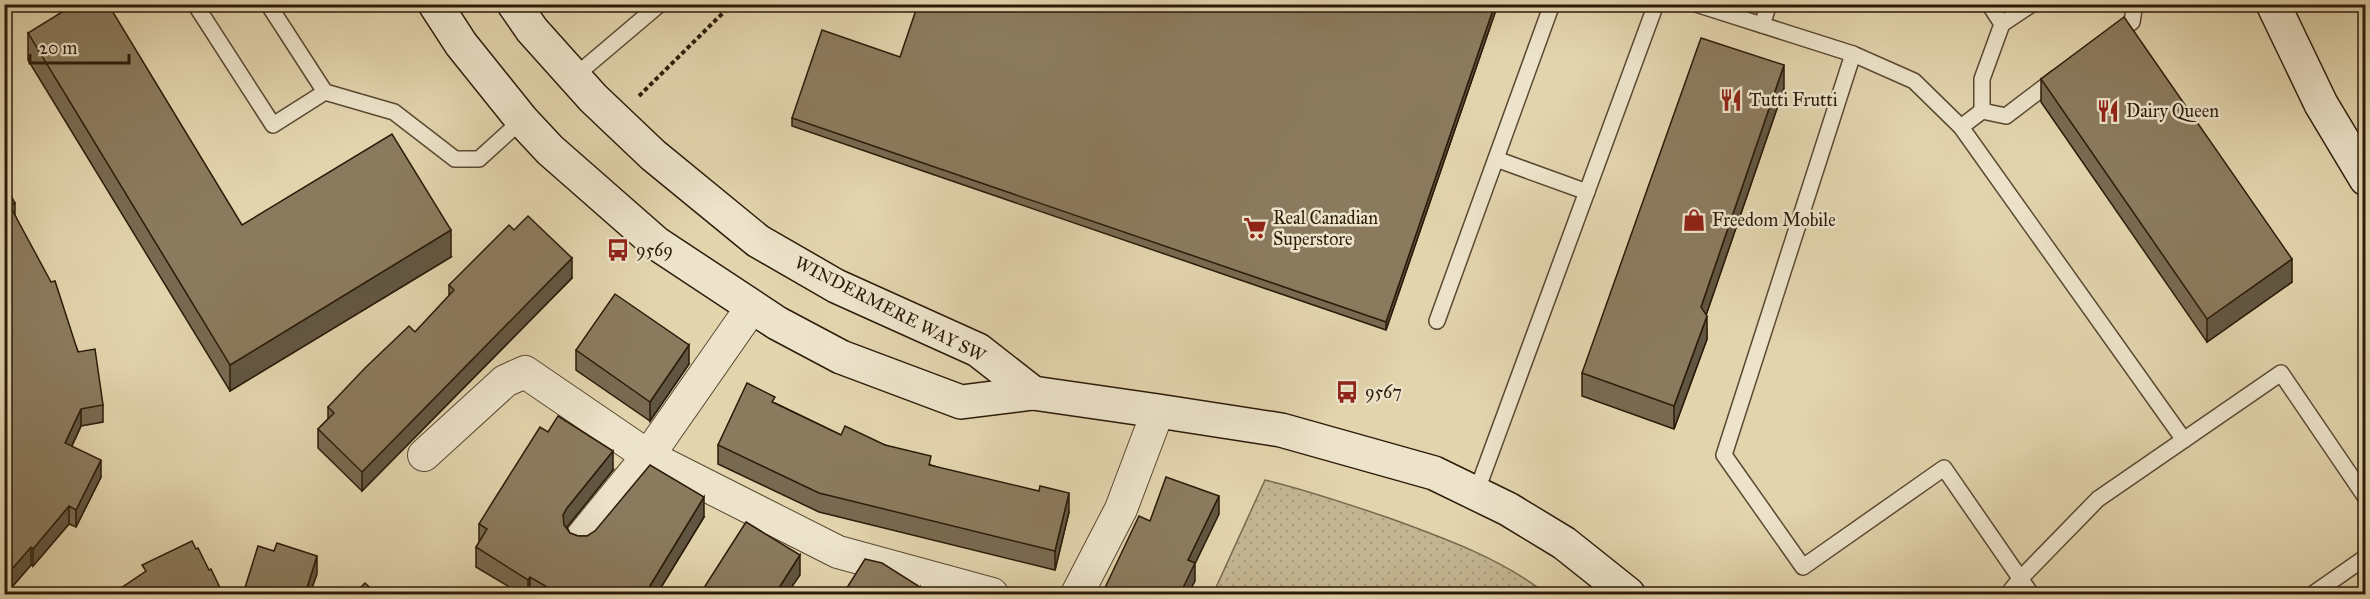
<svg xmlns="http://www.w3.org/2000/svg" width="2370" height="599" viewBox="0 0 2370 599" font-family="'IM FELL Great Primer',serif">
<defs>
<pattern id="park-dots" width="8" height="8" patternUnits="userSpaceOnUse" patternTransform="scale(1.5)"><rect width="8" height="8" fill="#c3b591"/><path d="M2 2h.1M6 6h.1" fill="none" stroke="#a89b7c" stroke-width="1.8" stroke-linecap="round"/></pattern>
</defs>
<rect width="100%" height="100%" fill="#e2d4ad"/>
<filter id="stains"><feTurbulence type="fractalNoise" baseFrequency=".00333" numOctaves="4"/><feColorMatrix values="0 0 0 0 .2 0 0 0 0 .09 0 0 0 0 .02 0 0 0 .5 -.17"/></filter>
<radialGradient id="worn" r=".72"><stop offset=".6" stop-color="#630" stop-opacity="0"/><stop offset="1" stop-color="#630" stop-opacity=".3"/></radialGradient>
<!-- park -->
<path fill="url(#park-dots)" stroke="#78684d" stroke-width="1.5" d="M 1265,480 C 1307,490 1348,504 1389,518 C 1441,537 1503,559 1546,594 L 1213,594 Z"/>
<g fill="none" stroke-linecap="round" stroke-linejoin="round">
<!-- lane casing -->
<g stroke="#5a4932" stroke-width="18">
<g id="lane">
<polyline points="195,4 273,125 325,92"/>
<polyline points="268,4 325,92 394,112 455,159 479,159 522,120"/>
<polyline points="1696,4 1853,54 1914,81 1961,127 2184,440"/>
<polyline points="2002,24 2032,4"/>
<polyline points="1762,25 1769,4"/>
<polyline points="2114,35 2132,22 2135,4"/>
<polyline points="1853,54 1724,455 1803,567 1944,468 2031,594"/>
<polyline points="575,76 660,4"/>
<polyline points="1982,111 1982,79 2002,24 1989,4"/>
<polyline points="1961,127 1982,111 2006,116 2056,78"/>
<polyline points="1496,159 1587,192"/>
<polyline points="1437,321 1552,4"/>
<polyline points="1476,493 1656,4"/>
<polyline points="2008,594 2020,579 2098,499 2281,373 2366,498"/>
<polyline points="2313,594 2366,557"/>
</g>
</g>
<!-- street casing -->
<g stroke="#5a4932" stroke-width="34">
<g id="street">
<polyline points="424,455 505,381 525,372 648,456 838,552 992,594"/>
<polyline points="581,538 648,456 752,307"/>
<polyline points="1077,594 1121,509 1158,411"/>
</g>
</g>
<!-- secondary casing -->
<g stroke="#2c1b09" stroke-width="36">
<g id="secondary">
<polyline points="435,4 461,44 522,120 550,150 656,243 777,323 841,357 961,402 1033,393 1158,411 1281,430 1434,473 1508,509 1564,543 1628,594"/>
<polyline points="514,4 532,30 593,98 653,155 758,241 836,286 978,350 1033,393"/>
<polyline points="2273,4 2321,104 2366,179"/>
</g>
</g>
<!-- path -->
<polyline stroke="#2c1b09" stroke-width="4" stroke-dasharray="4.5 3" stroke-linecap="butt" points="639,96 732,4"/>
<!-- lane -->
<use href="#lane" stroke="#ece3ca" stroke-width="15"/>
<!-- street -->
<use href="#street" stroke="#ece3ca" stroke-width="32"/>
<!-- secondary -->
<use href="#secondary" stroke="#ece3ca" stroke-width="33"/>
</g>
<!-- wall -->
<g fill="#786a51" stroke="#2c1b09" stroke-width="1.5">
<polygon points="1498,4 1386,330 792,126 792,118 900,57"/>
<polygon points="28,33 242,225 451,257 230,391 28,60"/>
<polygon points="2041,79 2292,282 2207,342 2041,102"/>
<polygon points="1784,88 1706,315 1707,339 1674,429 1582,396 1582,373"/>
<polygon points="4,184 15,215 103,405 103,422 81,426 72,446 101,477 76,527 69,524 33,566 31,565 12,587 4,581"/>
<polygon points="514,230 572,278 362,491 318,448 318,429 328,419 328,407 415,332 449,296 449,285"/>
<polygon points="576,350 689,364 650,421 576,370"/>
<polygon points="775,403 841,435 885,445 931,465 1069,512 1055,570 819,512 718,464 718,445"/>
<polygon points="613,470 567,527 570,533 578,536 587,536 704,517 657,594 521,594 476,567 476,547 479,543 479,524"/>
</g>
<!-- shaded-wall -->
<g fill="#615642" stroke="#2c1b09" stroke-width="1.5">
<polygon points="1495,4 1498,4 1386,330 1386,322"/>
<polygon points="1784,65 1784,88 1701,330 1701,307"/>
<polygon points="15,203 15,220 10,206"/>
<polygon points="451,230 451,257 230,391 230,365"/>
<polygon points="572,258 572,278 362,491 362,472"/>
<polygon points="2292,259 2292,282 2207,342 2207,319"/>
<polygon points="1707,316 1707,339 1674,429 1674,406"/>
<polygon points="689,345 689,364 650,421 650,402"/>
<polygon points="81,409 81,426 65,460 65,443"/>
<polygon points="613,451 613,470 567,527 563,535 563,515 567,508"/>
<polygon points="101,460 101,477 76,527 76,510"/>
<polygon points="1069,493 1069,512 1055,570 1055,551"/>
<polygon points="1219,496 1219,514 1195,564 1195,581 1188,594 1180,594 1188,560"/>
<polygon points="704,497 704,517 657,594 645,594"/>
<polygon points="69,506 69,524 33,566 33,549"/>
<polygon points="31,547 31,565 12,587 12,569"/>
<polygon points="800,555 800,575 787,594 775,594"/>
<polygon points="317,556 317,574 310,594 305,594"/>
<polygon points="530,577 530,594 528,594 528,580"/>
<polygon points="920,587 920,594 916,594"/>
</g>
<!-- building -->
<g fill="#8b7b5e" stroke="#2c1b09" stroke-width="1.5">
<polygon points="75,4 108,4 242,225 392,134 451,230 230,365 28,33"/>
<polygon points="918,4 1495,4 1386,322 792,118 822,30 900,57"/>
<polygon points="2124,17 2292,259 2207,319 2041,79"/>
<polygon points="1701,38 1784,65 1701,307 1707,316 1674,406 1582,373"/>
<polygon points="4,184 15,203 10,206 51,282 55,281 78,352 95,349 103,405 81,409 65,443 101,460 76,510 69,506 33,549 31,547 12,569 4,563 4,437 6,434 4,424"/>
<polygon points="528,216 572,258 362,472 318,429 334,413 328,407 365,368 409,326 415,332 454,290 449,285 509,225 514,230"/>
<polygon points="615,294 689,345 650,402 576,350"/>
<polygon points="747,383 775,397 772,402 841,435 845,426 885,445 931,456 929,465 1039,491 1040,486 1069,493 1055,551 819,493 718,445"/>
<polygon points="558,416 613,451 567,508 563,515 564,525 570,533 578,536 587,536 595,531 650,465 704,497 645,594 559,594 530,577 528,580 476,547 487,529 479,524 492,503 540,427 548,432"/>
<polygon points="1166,477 1219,496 1188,560 1195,563 1180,594 1102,594 1139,516 1150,521"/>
<polygon points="746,522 800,555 775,594 700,594"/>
<polygon points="192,541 196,549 198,548 209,570 211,569 223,594 112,594 146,571 142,565"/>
<polygon points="277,543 317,556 305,594 243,594 258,546 274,551"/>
<polygon points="865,559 882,563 920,587 916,594 843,594"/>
<polygon points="365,583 377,594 354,594"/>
<polygon points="977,589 986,594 973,594"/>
</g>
<!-- icons -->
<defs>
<g id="restaurant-bare" transform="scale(1.8)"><path d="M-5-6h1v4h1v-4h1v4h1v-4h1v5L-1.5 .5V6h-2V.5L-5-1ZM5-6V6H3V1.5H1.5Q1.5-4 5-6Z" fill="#8f2418" stroke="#ece3ca" stroke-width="2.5" paint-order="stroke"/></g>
<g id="shop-bare" transform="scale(1.8)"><path d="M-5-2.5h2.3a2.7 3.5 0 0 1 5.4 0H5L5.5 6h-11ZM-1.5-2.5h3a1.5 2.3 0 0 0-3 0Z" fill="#8f2418" stroke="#ece3ca" stroke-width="2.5" paint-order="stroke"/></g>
<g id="supermarket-bare" transform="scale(1.8)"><path d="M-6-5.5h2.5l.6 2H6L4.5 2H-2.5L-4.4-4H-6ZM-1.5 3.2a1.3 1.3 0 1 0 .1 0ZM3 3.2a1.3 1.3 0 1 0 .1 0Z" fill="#8f2418" stroke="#ece3ca" stroke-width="2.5" paint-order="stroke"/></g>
<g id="bus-bare" transform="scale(1.8)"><path d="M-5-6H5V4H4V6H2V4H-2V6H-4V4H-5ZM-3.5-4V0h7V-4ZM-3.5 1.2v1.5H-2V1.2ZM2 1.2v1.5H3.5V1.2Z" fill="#8f2418" stroke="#ece3ca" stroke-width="2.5" paint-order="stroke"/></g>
</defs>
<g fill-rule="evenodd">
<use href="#restaurant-bare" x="1731" y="100"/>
<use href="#restaurant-bare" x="2108" y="111"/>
<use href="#shop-bare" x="1694" y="220"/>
<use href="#supermarket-bare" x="1255" y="228"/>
<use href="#bus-bare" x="618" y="250"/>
<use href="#bus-bare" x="1347" y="392"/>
</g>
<g text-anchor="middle" stroke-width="5" stroke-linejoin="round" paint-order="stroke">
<!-- poi labels -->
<g font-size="18" fill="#2c1b09" stroke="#ece3ca" text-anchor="start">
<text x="1749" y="106">Tutti Frutti</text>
<text x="2126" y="117">Dairy Queen</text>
<text x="1273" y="224">Real Canadian<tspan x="1273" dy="21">Superstore</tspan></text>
<text x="1712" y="226">Freedom Mobile</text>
<text x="636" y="256">9569</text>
<text x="1365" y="398">9567</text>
</g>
<!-- street labels -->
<g font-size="18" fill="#2c1b09" stroke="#ece3ca">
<text transform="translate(890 309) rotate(27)" y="6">WINDERMERE WAY SW</text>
</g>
</g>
<!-- margin -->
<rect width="2370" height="599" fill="none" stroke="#e2d4ad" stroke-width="24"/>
<rect x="6" y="6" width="2358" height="587" fill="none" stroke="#2c1b09" stroke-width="3"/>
<rect x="12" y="12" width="2346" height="575" fill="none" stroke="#2c1b09" stroke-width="1.5"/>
<!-- scale -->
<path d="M30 54v9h99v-9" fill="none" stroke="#2c1b09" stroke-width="3"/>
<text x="39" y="54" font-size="18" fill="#2c1b09" stroke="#ece3ca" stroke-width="4.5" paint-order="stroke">20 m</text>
<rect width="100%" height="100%" filter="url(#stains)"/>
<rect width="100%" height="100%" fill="url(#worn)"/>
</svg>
